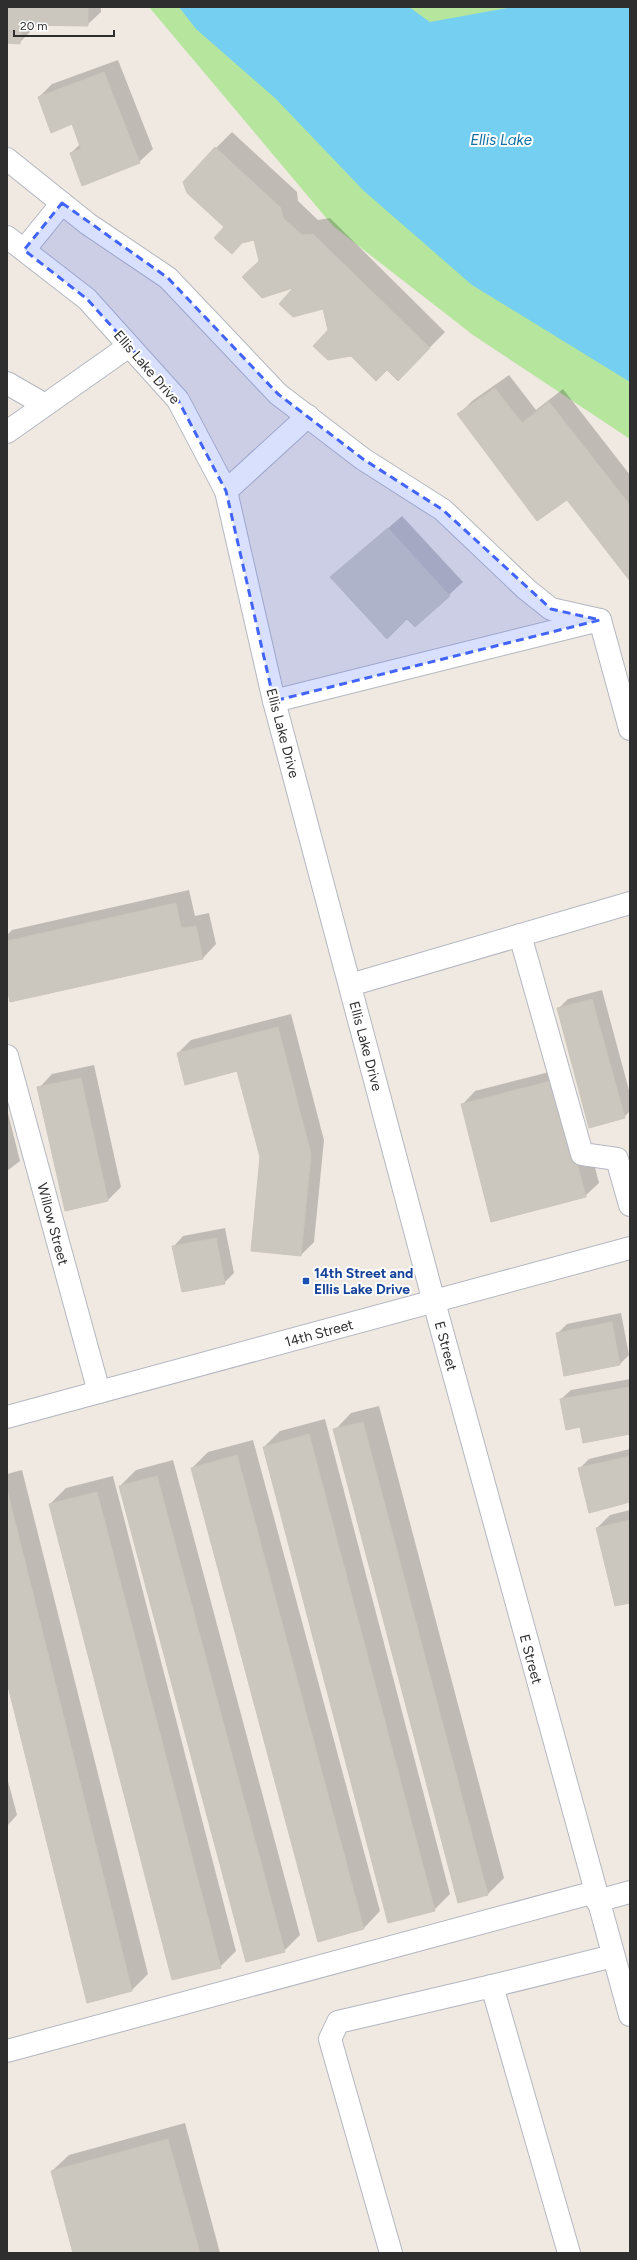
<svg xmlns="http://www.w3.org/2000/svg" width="637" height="2260" viewBox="0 0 637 2260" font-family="Figtree,sans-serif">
<rect width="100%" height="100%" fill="#efe9e1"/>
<!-- green -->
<polygon fill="#b6e59e" points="149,7 630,7 630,439 473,335 333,226"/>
<!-- water -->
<polygon fill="#75cff0" points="179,7 409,7 430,22 513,7 630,7 630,382 472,285 364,191 275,98 196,29"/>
<!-- shadow -->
<g fill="#0003">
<polygon points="7,7 101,7 101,12 87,25 33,24 33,29 19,43 7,42"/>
<polygon points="118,60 153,149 139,162 71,153 80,144 73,123 39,97 52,84"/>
<polygon points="232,132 297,192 298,201 318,220 330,218 445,332 398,380 387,369 329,330 324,308 260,261 254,239 226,227 216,148"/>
<polygon points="509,375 536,410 563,389 630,475 630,580 567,499 458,415 472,401"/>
<polygon points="402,516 463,582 415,626 407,618 331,578"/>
<polygon points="189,890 195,916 209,913 216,944 203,958 7,983 7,935 12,930"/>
<polygon points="602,990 630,1094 630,1111 624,1117 558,1009 568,999"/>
<polygon points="291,1014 324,1140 314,1242 301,1255 261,1157 238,1070 178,1053 191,1040"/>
<polygon points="94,1065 121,1187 108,1200 39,1088 52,1074"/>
<polygon points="569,1067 599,1183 585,1196 462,1105 475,1091"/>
<polygon points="7,1109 20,1161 7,1171"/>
<polygon points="225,1228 234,1273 224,1283 174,1246 183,1236"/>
<polygon points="621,1313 629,1355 620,1364 557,1334 567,1324"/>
<polygon points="630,1379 630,1433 583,1442 581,1426 561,1399 571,1390"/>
<polygon points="379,1406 504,1878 488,1894 335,1430 351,1413"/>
<polygon points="325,1419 450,1894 434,1910 264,1447 280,1431"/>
<polygon points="253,1440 380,1911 364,1928 319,1940 192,1468 208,1452"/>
<polygon points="630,1449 630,1501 579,1469 589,1459"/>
<polygon points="173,1460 300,1935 284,1951 120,1486 136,1470"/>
<polygon points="22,1470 148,1974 132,1990 88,2002 7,1678 7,1474"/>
<polygon points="113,1476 236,1951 220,1967 50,1504 66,1488"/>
<polygon points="630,1510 630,1602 597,1528 610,1515"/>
<polygon points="7,1777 17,1815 7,1826"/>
<polygon points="185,2123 220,2253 74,2253 52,2171 69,2155"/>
</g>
<!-- building -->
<g fill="#cbc7bf" stroke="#cbc5ba">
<polygon points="7,7 88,7 88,26 22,25 20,44 7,43"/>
<polygon points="104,72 140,163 82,186 70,153 81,149 72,124 51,133 38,97"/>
<polygon points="215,147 281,208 283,218 302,235 313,234 430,348 398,381 387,370 376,381 351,356 328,360 313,346 328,330 323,309 293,317 279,304 293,288 262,298 242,277 259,261 254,240 242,243 232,254 214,238 224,227 187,193 183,182"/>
<polygon points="495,388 522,423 549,402 630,505 630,581 567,500 537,521 457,414"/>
<polygon points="388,528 450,596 415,627 407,619 387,639 330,577"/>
<polygon points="176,903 181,928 196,926 203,959 10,1002 7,987 7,941"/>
<polygon points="592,999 625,1118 589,1128 557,1008"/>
<polygon points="278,1027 311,1154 301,1256 251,1251 260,1157 237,1071 185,1085 177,1053"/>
<polygon points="81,1078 108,1201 65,1211 37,1087"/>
<polygon points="555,1080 586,1197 491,1222 461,1104"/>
<polygon points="216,1238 225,1284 182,1292 172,1246"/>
<polygon points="612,1322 620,1365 564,1376 556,1333"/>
<polygon points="629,1387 630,1434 583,1443 580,1427 566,1430 560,1399"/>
<polygon points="363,1422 488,1895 458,1903 333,1429"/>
<polygon points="309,1434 435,1911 388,1923 263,1447"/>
<polygon points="237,1455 364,1929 318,1942 191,1468"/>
<polygon points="630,1456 630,1502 589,1513 578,1468"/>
<polygon points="157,1476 285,1952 246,1962 119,1486"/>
<polygon points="7,1490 132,1991 87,2003 7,1682"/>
<polygon points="97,1492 221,1968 172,1980 49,1504"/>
<polygon points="630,1520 630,1603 615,1606 596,1528"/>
<polygon points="168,2139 200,2253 73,2253 51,2171"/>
</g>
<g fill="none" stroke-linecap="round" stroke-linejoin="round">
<!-- minor casing -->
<g stroke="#b4b7c1" stroke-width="24">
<g id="minor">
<polyline points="7,159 88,224 168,278 278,394 363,459 443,510 526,589 551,609 600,620"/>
<polyline points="7,237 87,299 178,400 226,491 274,701 434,1302 630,2015"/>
<polyline points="24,250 62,203"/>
<polyline points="7,383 45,405"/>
<polyline points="7,432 129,346"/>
<polyline points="226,491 308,416"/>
<polyline points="600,620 630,729"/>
<polyline points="274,701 595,621"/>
<polyline points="520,935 582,1154 617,1159 630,1205"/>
<polyline points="350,985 630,903"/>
<polyline points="7,1056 99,1392"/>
<polyline points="7,1417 630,1248"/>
<polyline points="597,1901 630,1892"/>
<polyline points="492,1986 613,1956"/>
<polyline points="7,2051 595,1892"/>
<polyline points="391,2253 330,2039 338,2022 492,1986 569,2253"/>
</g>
</g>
<!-- minor -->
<use href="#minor" stroke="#fff" stroke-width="22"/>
</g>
<!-- marked area -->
<path fill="#4264fb" fill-opacity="0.2" stroke="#4264fb" stroke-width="3" stroke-dasharray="8 5" stroke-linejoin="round" d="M 62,203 L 168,278 L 278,394 L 363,459 L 443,510 L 551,609 L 600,620 L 274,701 L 226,491 L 178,400 L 87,299 L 24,250 Z"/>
<!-- markers -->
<rect fill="#1a4fb4" stroke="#fff" stroke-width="1.5" x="302" y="1277" width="8" height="8" rx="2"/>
<g text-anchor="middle" stroke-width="4" stroke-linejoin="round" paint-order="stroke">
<!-- street labels -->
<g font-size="14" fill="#2e2e2e" stroke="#fff">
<text transform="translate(147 367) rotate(49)" y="5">Ellis Lake Drive</text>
<text transform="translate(283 733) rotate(75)" y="5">Ellis Lake Drive</text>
<text transform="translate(366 1046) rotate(75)" y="5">Ellis Lake Drive</text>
<text transform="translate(53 1224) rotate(75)" y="5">Willow Street</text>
<text transform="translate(319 1333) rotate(-15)" y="5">14th Street</text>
<text transform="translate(446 1346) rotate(75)" y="5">E Street</text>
<text transform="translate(531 1659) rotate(75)" y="5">E Street</text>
</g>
<!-- transit labels -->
<g font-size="14" font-weight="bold" fill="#164399" stroke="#fff" text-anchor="start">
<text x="314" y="1278">14th Street and<tspan x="314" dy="16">Ellis Lake Drive</tspan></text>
</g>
<!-- water labels -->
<g font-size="15" font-style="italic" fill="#0d6fa3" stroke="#fff">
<text x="501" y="145">Ellis Lake</text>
</g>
</g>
<!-- border -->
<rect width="637" height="2260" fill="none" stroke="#2e2e2e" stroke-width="16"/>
<!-- scale -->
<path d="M14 30v6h100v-6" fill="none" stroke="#2e2e2e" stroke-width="2"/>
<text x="20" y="30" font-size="12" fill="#2e2e2e" stroke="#ffffff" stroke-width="3" paint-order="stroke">20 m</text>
</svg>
